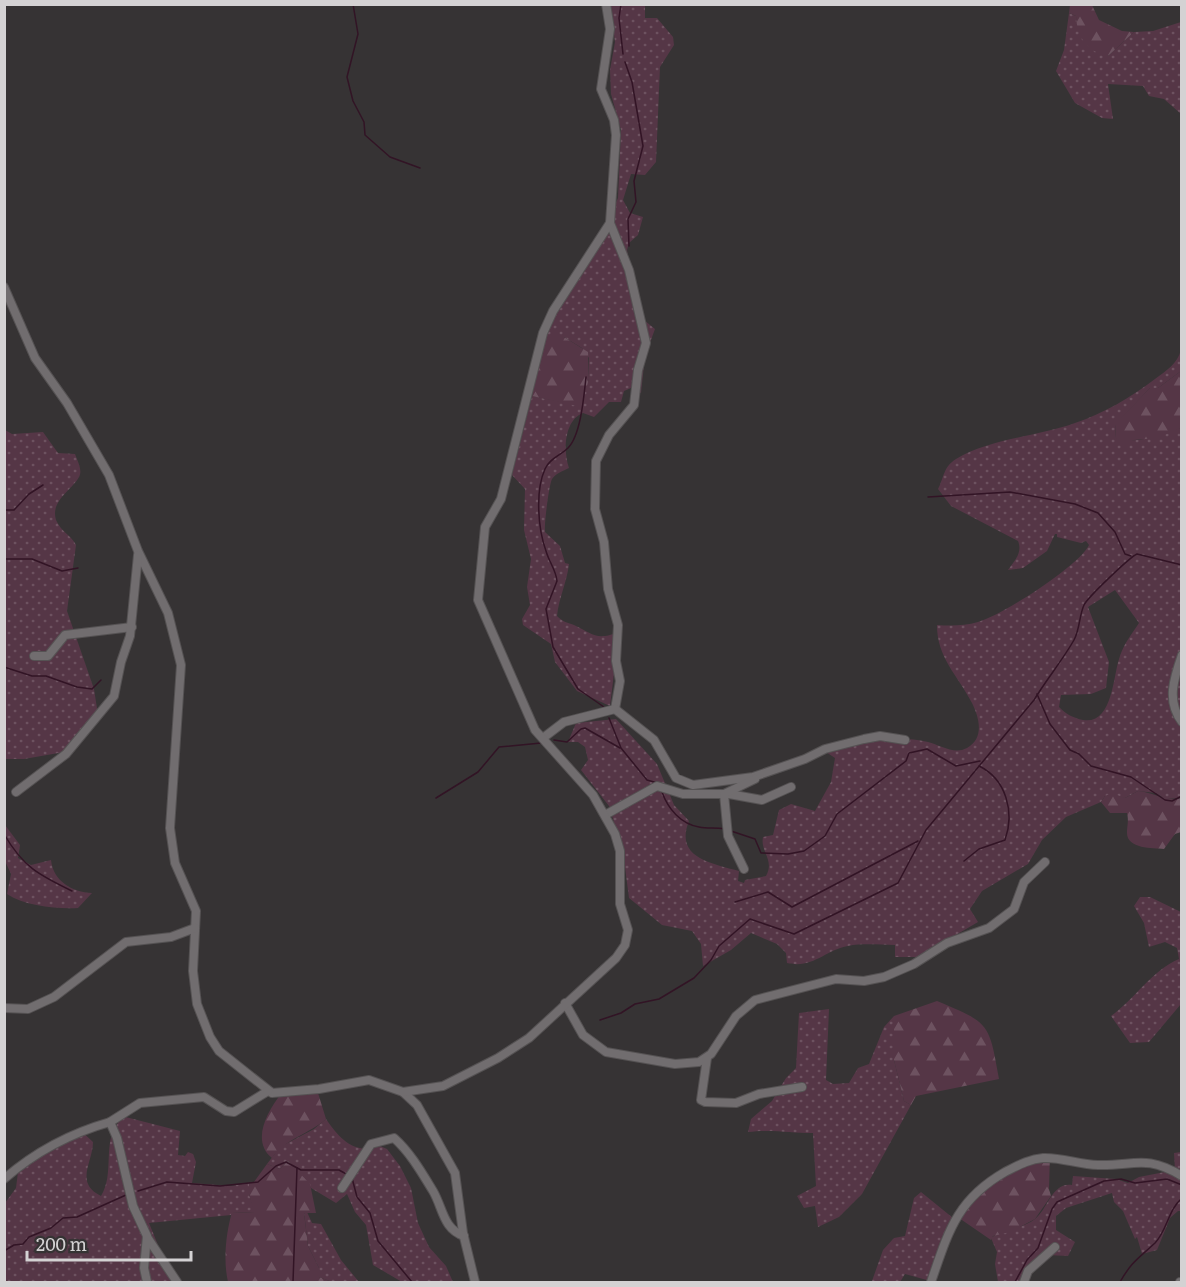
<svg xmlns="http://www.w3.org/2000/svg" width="1186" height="1287" viewBox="0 0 1186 1287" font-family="Literata,serif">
<defs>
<pattern id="grass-dots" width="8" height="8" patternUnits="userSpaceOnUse" patternTransform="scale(1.5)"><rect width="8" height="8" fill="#553646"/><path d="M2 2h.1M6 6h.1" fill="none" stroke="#6d5260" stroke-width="1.8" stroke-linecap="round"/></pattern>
<pattern id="forest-firs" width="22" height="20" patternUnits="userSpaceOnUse" patternTransform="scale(1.5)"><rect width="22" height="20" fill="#553646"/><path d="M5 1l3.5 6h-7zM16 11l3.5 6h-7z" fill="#6d5260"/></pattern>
</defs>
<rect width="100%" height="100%" fill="#363334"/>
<!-- grass -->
<g fill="url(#grass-dots)" fill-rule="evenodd">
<path d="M 610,5 L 645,5 L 645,18 L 657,18 L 673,37 L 674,45 L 660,67 L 656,162 L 645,175 L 631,174 L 623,200 L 630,213 L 643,217 L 638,235 L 629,243 L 627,250 L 639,316 L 655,329 L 645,356 L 641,393 L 631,388 L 624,391 L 621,402 L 609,402 L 594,417 L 583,413 C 564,420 563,452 569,468 C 563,471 556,473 552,479 C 549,485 544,524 545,532 L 560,546 L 565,563 L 569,564 C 567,582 559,597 557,616 C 563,622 566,622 574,625 C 593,634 596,641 619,632 L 610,706 L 577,691 L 555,662 L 551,644 L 523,625 L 522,619 L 530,605 L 527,587 L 531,559 L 524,530 L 525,489 L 512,475 L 532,396 L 577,405 L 589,379 L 589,358 L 582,348 L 564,337 L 545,337 L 562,298 L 588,264 L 618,198 L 621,130 L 611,94 L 610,70 L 615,42 Z"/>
<polygon points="1069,13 1076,16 1077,22 1108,56 1134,32 1153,31 1181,22 1181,114 1164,99 1149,96 1143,86 1108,84 1113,119 1102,118 1075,103 1056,71 1064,50"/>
<path d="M 1181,350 L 1181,371 L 1158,388 L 1150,388 L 1115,425 L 1116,438 C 1140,445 1158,434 1181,428 L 1182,798 L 1165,799 L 1156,793 L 1138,791 L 1125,798 L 1105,796 L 1101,802 L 1066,817 L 1042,840 L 1028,864 L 982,891 L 970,909 L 978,922 L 949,939 L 927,957 L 895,957 L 895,945 C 880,945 863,943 848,946 C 825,950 813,969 787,963 L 786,953 L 777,944 L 751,933 L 731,950 L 703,966 L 701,944 L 692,931 L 662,925 L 629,898 L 623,852 L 609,806 L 581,770 L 588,760 L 585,747 L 578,742 L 568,742 L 576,723 L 616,719 L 657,764 L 674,805 L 689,821 C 674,858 712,863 739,871 L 738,881 L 744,883 L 745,880 L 766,876 C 775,860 760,852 763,837 L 773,835 L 779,810 L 791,804 L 815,811 L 831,782 L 835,758 L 823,750 C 857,743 893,734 928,742 C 940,745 954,755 967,748 C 985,738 979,717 972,703 C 957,674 937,658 937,625 C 951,626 964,626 978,622 C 1001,616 1079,566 1089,545 L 1086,541 L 1081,543 L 1057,537 L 1057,534 L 1055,534 L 1047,551 L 1023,568 L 1008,570 C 1014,561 1023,553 1018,541 L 951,506 L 938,489 C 944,478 943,467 956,459 C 991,438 1036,437 1075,423 C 1103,414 1131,397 1155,379 C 1167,370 1177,364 1181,350 ZM 1115,590 L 1139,623 C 1131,635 1123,645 1119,659 C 1113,678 1112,725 1083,720 C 1073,718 1066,714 1059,707 L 1061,695 L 1091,694 L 1106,688 L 1109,662 L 1088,607 Z"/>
<path d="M 5,430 L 12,434 L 43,432 L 58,453 L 75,454 C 77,460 83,470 79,477 C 72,490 50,501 56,520 C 61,532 71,535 76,545 L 67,611 L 94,689 L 98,715 L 70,751 L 24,759 L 5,759 Z"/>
<path d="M 5,825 L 20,845 L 18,858 L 31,865 L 51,860 C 53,881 72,892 92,893 L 78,908 C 56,909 25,906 7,894 L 11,874 L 5,861 Z"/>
<path d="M 1140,897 L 1150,897 L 1181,912 L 1181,1004 L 1149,1042 L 1130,1043 L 1111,1016 C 1135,999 1152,970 1179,959 L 1177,948 L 1165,942 L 1149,947 L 1144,923 L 1134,906 Z"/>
<path d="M 829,1009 L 826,1080 L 833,1084 L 849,1083 L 858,1068 L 869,1064 L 884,1027 L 894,1016 L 894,1060 L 904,1101 L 911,1105 L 862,1194 L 839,1217 L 818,1227 L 815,1206 L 804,1208 L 797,1196 L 816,1186 L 813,1133 C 789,1133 773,1129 748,1132 L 751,1119 L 772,1101 L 786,1078 L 796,1068 L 799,1013 Z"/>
<path d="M 114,1114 L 180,1131 L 178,1155 L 185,1156 L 188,1152 L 193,1154 L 196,1162 L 192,1183 L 231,1186 L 249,1183 L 249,1194 L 255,1213 L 233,1212 L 231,1215 L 149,1223 L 160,1250 L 180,1282 L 5,1282 L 5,1203 L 16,1188 L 19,1164 L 78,1128 L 93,1142 C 93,1162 74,1183 101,1196 C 115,1174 102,1143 118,1123 Z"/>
<path d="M 326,1119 C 340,1139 354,1155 380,1146 L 387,1149 L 400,1166 L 411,1188 L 418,1223 L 429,1247 L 446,1266 L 453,1282 L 402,1282 L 373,1265 L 366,1225 L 355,1212 L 347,1194 L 336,1203 L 311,1188 L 288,1161 L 280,1169 L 267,1164 L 280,1147 L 314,1129 Z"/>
<path d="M 1181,1152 L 1181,1211 L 1178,1211 L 1170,1218 L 1157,1250 L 1142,1254 L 1137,1237 L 1135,1239 L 1123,1211 L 1114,1202 L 1112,1193 L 1066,1208 L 1056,1216 L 1056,1230 L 1075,1242 L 1068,1256 L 1047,1255 L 1025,1282 L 998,1282 L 995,1264 L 997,1252 L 991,1238 C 1003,1229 1022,1229 1035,1219 C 1048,1209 1052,1182 1072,1185 L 1073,1176 L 1116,1179 L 1128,1183 L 1139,1177 L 1175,1170 L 1174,1153 Z"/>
<polygon points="921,1192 953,1218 934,1282 905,1274 900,1282 872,1281 883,1250 894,1238 905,1236 914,1198"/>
<polygon points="304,1212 307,1212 312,1223 321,1224 341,1260 359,1282 332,1282 319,1277 319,1268 308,1246"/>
</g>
<!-- forest -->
<g fill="url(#forest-firs)">
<path d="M 1070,5 L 1092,5 L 1099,20 L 1122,31 L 1134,32 L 1108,56 C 1087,52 1077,37 1076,16 L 1069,13 Z"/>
<polygon points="545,337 564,337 588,352 589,379 582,403 577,406 532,396"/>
<polygon points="1181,371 1181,428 1157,438 1134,440 1120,445 1116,438 1115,424 1150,388 1158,388"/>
<path d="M 1138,791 C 1153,792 1169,803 1181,798 L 1181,832 L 1175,834 L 1164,849 C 1153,848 1127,849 1127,833 C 1127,826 1129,821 1127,813 L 1110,813 L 1101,802 L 1105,796 L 1112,793 L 1125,798 Z"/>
<path d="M 937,1001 C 990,1023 989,1023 999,1079 L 916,1096 L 911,1105 L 904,1101 L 894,1060 L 894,1016 Z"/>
<path d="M 318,1093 L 326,1119 C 309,1134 285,1139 272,1158 C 251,1141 267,1112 281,1094 Z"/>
<polygon points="1050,1154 1049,1189 1051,1196 1035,1219 1010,1232 993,1236 991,1240 959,1218 991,1179"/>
<path d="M 288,1161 L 310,1184 L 316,1213 L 304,1213 L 308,1246 L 319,1268 L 319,1277 L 332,1282 L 228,1282 C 223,1260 226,1233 232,1212 L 254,1213 L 249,1194 L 249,1183 L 254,1182 L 267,1164 L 280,1169 Z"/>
</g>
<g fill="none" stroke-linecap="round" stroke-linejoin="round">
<!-- stream -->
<g stroke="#321425" stroke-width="1.5">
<polyline points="353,4 358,34 347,77 353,101 364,122 365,135 390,157 420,168"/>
<polyline points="621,4 619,18 623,54"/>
<polyline points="625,62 632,82 643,146 634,181 636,202 628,219 629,246"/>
<path d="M 586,377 C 584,395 581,435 568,448 C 560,456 550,458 545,469 C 535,491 538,529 546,551 C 549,562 556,570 557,581 L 546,609 L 553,647 L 578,689 L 604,707"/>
<polyline points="928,497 1010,492 1075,504 1098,513 1115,532 1125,554 1131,556"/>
<polyline points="4,510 14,510 29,494 43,485"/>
<polyline points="4,559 32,559 62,571 78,568"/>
<polyline points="4,667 32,676 46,676 77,687 92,689 101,680"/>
<polyline points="1037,694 1050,724 1070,750 1079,754 1091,766 1131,777 1165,800 1172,801 1182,796"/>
<polyline points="609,718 621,748 647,780 661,784"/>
<polyline points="554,740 567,742 581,729 585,728 620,748"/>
<path d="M 662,792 C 668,809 681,824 699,827 C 708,829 716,827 724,829"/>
<polyline points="436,798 478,772 499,747 541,743"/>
<polyline points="731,831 755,839 761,853 788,854 804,851 825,836 837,814 906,761 909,753 927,749 956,766 980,761"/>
<path d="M 4,834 C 23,867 39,875 72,891"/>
<path d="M 964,861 L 979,849 L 1005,840 C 1015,812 1006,779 979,766"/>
<polyline points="735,902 768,892 792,907 918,841"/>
<path d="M 600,1020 L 621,1013 L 635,1004 L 659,999 L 694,978 L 711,960 L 719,946 L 750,919 L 794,934 L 898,883 L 926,830 L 1034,700 C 1046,680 1062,661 1074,640 C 1080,629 1079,616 1084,605 C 1088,597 1130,557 1137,554 L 1182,565"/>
<polyline points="352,1178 357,1197 370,1213 378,1241 412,1282"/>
<polyline points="138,1191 167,1182 220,1186 258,1182 276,1166 286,1162 301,1170 339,1170 348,1175"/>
<polyline points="4,1251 14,1245 23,1244 29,1237 51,1228 63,1218 77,1217 126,1195"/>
<polyline points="293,1282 297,1168"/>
<polyline points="1015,1282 1027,1260 1038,1248 1052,1209 1057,1202 1104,1181 1121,1179 1135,1183 1167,1179 1182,1185"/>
<path d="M 1120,1282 C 1132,1261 1139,1258 1155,1243 C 1167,1231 1168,1210 1182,1198"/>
</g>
<!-- minor casing -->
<g stroke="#555253" stroke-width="10">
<g id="minor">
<polyline points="610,223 629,270 646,343 638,370 634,405 609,435 596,461 595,509 604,542 608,589 618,625 616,661 620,681 615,709"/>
<polyline points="4,287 35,358 67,403 109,475 138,551 168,613 181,665 170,828 175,863 196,911 193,971 197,1004 210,1037 219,1051 272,1093 319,1089 369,1080 403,1092 417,1105 455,1173 463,1233 475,1282"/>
<path d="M 1182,655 C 1174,678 1166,701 1182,722"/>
<polyline points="34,656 48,656 65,635 132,627"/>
<polyline points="615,709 654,740 676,778 693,785 753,777 805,759 825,749 864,739 880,736 905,740"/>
<polyline points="543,738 564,722 615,709"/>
<polyline points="16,792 66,754 114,696 121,662 130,636 138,555"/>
<polyline points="605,815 657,786 683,794 729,794 762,800 791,787"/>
<polyline points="744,869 728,836 724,794 755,779"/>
<polyline points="565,1003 583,1035 606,1052 675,1064 699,1062 711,1054 736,1016 755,1000 836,979 864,981 884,977 914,964 947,943 989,928 1014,909 1024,882 1045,862"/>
<polyline points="4,1008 28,1009 54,997 126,942 171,937 195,928"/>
<polyline points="707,1058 701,1100 705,1102 736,1103 759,1094 802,1087"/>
<polyline points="403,1092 443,1086 498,1058 529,1038 616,958 625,945 628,930 620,904 620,851 615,834 593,795 535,730 478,600 485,527 501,499 543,333 553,311 610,223 616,135 614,120 601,89 610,29 606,4"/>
<path d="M 4,1179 C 35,1152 71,1133 110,1122"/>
<path d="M 342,1188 L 371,1144 L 394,1138 C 410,1152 422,1173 433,1191 C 443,1208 443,1229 464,1236"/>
<polyline points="147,1237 177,1282"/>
<polyline points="147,1282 144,1268 147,1236 133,1206 117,1138 110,1122 140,1103 204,1097 226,1111 234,1112 268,1091"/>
<path d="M 931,1282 C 948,1233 956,1200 1005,1172 C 1017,1166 1029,1159 1043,1158 C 1062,1157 1079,1165 1098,1165 C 1135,1166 1145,1154 1182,1176"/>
<polyline points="1024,1282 1028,1271 1055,1247"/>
<polyline points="1180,1282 1182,1282"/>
</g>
</g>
<!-- minor -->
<use href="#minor" stroke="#716d6f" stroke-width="8"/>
</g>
<!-- border -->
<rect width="1186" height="1287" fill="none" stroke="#d4d2d3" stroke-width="12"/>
<!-- scale -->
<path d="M27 1251v9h164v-9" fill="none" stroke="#d4d2d3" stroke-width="3"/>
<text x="36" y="1251" font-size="18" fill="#d4d2d3" stroke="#363334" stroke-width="4.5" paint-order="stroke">200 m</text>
</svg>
